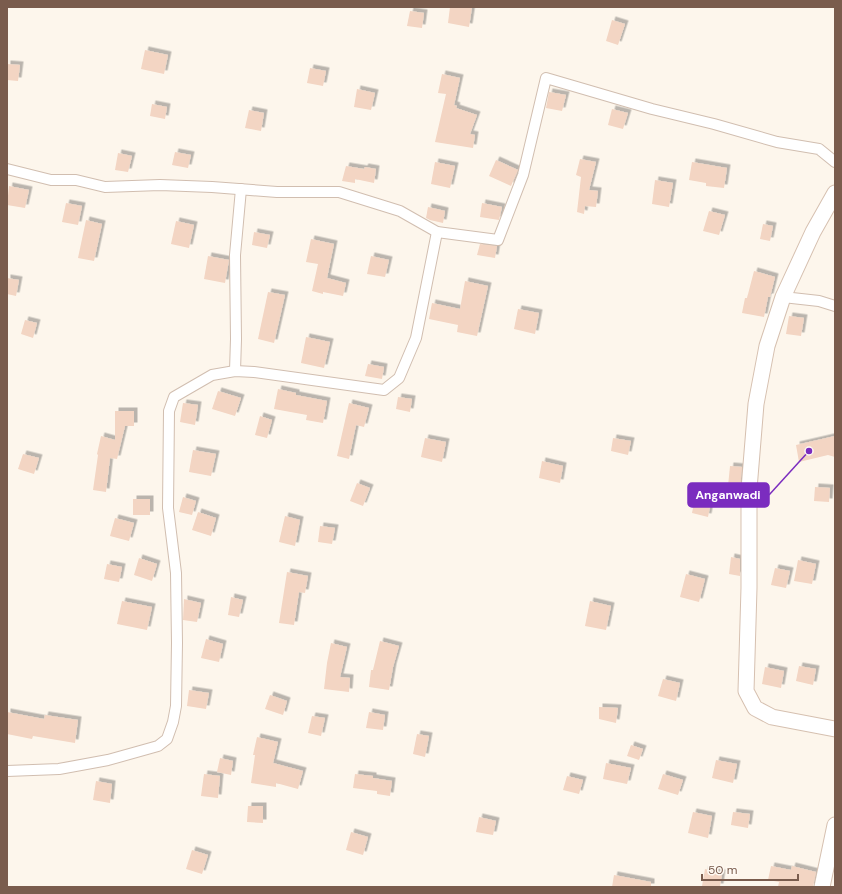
<svg xmlns="http://www.w3.org/2000/svg" width="842" height="894" viewBox="0 0 842 894" font-family="'DM Sans',sans-serif">
<defs>
<filter id="shadow"><feDropShadow dx="3.5" dy="-3.5" stdDeviation="0" flood-color="#0004"/></filter>
</defs>
<rect width="100%" height="100%" fill="#fdf6ec"/>
<!-- building -->
<g fill="#f3d5c3" filter="url(#shadow)">
<polygon points="450,7 472,7 469,27 448,23"/>
<polygon points="410,11 424,13 422,28 407,26"/>
<polygon points="612,20 625,24 618,45 606,41"/>
<polygon points="145,50 168,55 164,74 141,69"/>
<polygon points="7,64 20,65 18,81 7,80"/>
<polygon points="310,68 326,71 323,86 307,83"/>
<polygon points="442,74 460,78 454,105 457,106 456,108 477,115 470,134 475,135 473,148 435,142 446,94 438,93"/>
<polygon points="357,89 375,93 371,110 354,107"/>
<polygon points="549,92 566,95 562,111 546,108"/>
<polygon points="152,104 167,107 165,119 150,116"/>
<polygon points="612,109 628,113 623,129 608,125"/>
<polygon points="249,110 264,113 261,131 245,128"/>
<polygon points="175,152 191,155 188,168 172,165"/>
<polygon points="118,153 132,156 128,172 115,170"/>
<polygon points="580,159 596,162 589,190 598,191 596,207 585,206 584,214 577,212 581,177 576,175"/>
<polygon points="496,160 518,170 511,186 489,176"/>
<polygon points="435,162 455,166 450,188 431,184"/>
<polygon points="692,162 727,168 724,188 706,186 706,183 689,180"/>
<polygon points="346,166 364,169 365,167 376,169 374,183 355,179 355,183 342,181"/>
<polygon points="655,180 673,183 669,207 652,204"/>
<polygon points="9,186 29,190 25,208 7,205"/>
<polygon points="66,203 82,206 78,225 62,222"/>
<polygon points="482,203 502,207 499,220 480,217"/>
<polygon points="428,207 445,211 443,223 430,220 426,218"/>
<polygon points="709,211 725,215 719,235 703,231"/>
<polygon points="86,220 102,224 94,261 78,258"/>
<polygon points="176,221 194,225 189,248 171,244"/>
<polygon points="763,224 773,226 770,241 760,239"/>
<polygon points="254,232 270,235 267,248 252,245"/>
<polygon points="311,239 334,244 327,278 346,283 343,296 323,292 323,294 312,291 318,264 306,262"/>
<polygon points="480,244 497,246 495,258 477,255"/>
<polygon points="208,256 229,260 225,283 204,279"/>
<polygon points="371,256 389,260 385,277 367,274"/>
<polygon points="754,271 775,277 770,297 768,297 764,317 742,313 745,298 747,298"/>
<polygon points="7,278 19,280 16,296 7,294"/>
<polygon points="465,281 488,286 477,336 457,332 458,325 429,319 432,303 460,309"/>
<polygon points="268,292 285,295 274,343 258,339"/>
<polygon points="518,309 539,313 535,334 514,329"/>
<polygon points="789,316 804,318 801,336 786,334"/>
<polygon points="25,320 37,323 33,338 21,334"/>
<polygon points="306,337 330,342 324,368 301,363"/>
<polygon points="368,364 384,367 382,379 365,376"/>
<polygon points="278,389 296,393 296,395 327,401 323,423 306,420 307,415 274,409"/>
<polygon points="218,391 241,398 235,416 212,409"/>
<polygon points="398,397 412,399 410,412 396,409"/>
<polygon points="183,403 198,405 195,425 180,422"/>
<polygon points="349,403 369,408 364,427 356,425 349,459 337,456"/>
<polygon points="115,411 134,411 134,426 125,426 117,459 110,458 106,492 93,490 98,455 97,454 101,436 115,440"/>
<polygon points="260,416 272,420 267,438 255,435"/>
<polygon points="835,436 835,457 828,455 799,462 796,445"/>
<polygon points="425,438 446,442 442,462 421,457"/>
<polygon points="613,438 631,441 628,455 611,451"/>
<polygon points="193,450 216,454 211,476 189,472"/>
<polygon points="23,454 39,458 34,474 18,469"/>
<polygon points="542,461 563,466 560,483 539,478"/>
<polygon points="730,466 742,467 740,488 728,486"/>
<polygon points="357,483 370,488 363,506 350,501"/>
<polygon points="815,487 830,488 829,502 814,501"/>
<polygon points="183,497 196,501 192,515 179,512"/>
<polygon points="695,498 711,501 708,517 692,513"/>
<rect x="133" y="499" width="17" height="16"/>
<polygon points="198,512 216,518 211,536 192,530"/>
<polygon points="285,516 300,520 295,546 279,542"/>
<polygon points="115,518 134,523 129,541 110,536"/>
<polygon points="320,526 335,528 332,544 318,542"/>
<polygon points="731,557 740,559 740,576 729,574"/>
<polygon points="139,558 157,564 152,581 134,575"/>
<polygon points="798,560 816,564 812,584 794,581"/>
<polygon points="107,564 122,567 119,582 104,579"/>
<polygon points="775,568 790,571 786,588 771,585"/>
<polygon points="287,572 308,576 305,593 299,592 294,625 279,623"/>
<polygon points="686,574 705,579 699,602 680,597"/>
<polygon points="231,597 243,600 239,617 228,615"/>
<polygon points="184,599 201,603 197,622 183,620"/>
<polygon points="122,601 152,607 147,630 117,624"/>
<polygon points="590,601 611,606 606,630 585,626"/>
<polygon points="206,639 223,644 219,662 201,658"/>
<polygon points="380,641 399,646 393,667 389,690 369,687 371,670 373,670"/>
<polygon points="331,643 347,647 340,677 350,678 349,692 324,689 327,663"/>
<polygon points="799,666 816,669 813,685 796,681"/>
<polygon points="765,667 784,671 781,688 762,684"/>
<polygon points="663,679 680,683 676,701 658,696"/>
<polygon points="189,690 209,693 206,709 187,706"/>
<polygon points="270,695 287,701 283,715 265,709"/>
<polygon points="599,707 618,708 616,723 599,719"/>
<polygon points="7,712 44,719 45,715 78,720 75,743 33,736 32,739 7,734"/>
<polygon points="369,712 385,715 383,730 366,728"/>
<polygon points="312,716 325,718 321,736 308,733"/>
<polygon points="417,734 429,736 425,757 413,754"/>
<polygon points="257,737 278,742 273,763 303,771 298,789 276,783 276,787 251,783 255,755 253,755"/>
<polygon points="631,745 643,749 639,760 627,756"/>
<polygon points="220,758 233,761 231,775 217,772"/>
<polygon points="716,760 737,764 733,783 712,778"/>
<polygon points="606,763 631,768 627,784 603,779"/>
<polygon points="204,774 220,776 218,798 201,796"/>
<polygon points="355,774 373,776 373,778 392,781 390,796 377,794 377,791 353,788"/>
<polygon points="663,774 683,780 678,795 658,789"/>
<polygon points="567,776 583,780 579,794 563,790"/>
<polygon points="96,781 112,784 110,803 93,800"/>
<polygon points="248,806 263,806 263,823 247,822"/>
<polygon points="693,812 712,816 708,838 688,833"/>
<polygon points="733,812 750,814 748,828 731,825"/>
<polygon points="479,817 496,821 493,835 476,832"/>
<polygon points="351,832 368,837 363,855 346,850"/>
<polygon points="192,850 208,855 202,874 186,869"/>
<polygon points="771,866 791,870 792,866 816,872 813,887 778,887 779,882 768,880"/>
<polygon points="705,869 722,873 720,887 702,886"/>
<polygon points="614,875 651,882 651,887 612,887"/>
</g>
<g fill="none" stroke-linecap="round" stroke-linejoin="round">
<!-- street casing -->
<g stroke="#d1beb0" stroke-width="12">
<g id="street">
<polyline points="7,169 51,180 76,180 105,187 160,185 212,187 277,192 339,192 400,211 437,232 498,240 523,175 546,78 652,109 714,124 777,142 819,149 835,162"/>
<polyline points="783,297 819,301 835,306"/>
<polyline points="235,371 236,339 235,255 241,189"/>
<polyline points="7,771 59,769 108,760 158,746 167,739 173,722 176,706 177,643 176,573 168,508 169,411 174,397 212,375 235,371 254,372 384,390 399,378 416,338 437,232"/>
</g>
</g>
<!-- secondary casing -->
<g stroke="#d6c0b0" stroke-width="17">
<g id="secondary">
<polyline points="835,193 813,232 783,297 767,346 756,404 749,489 749,588 746,691 755,708 772,717 835,729"/>
<polyline points="822,887 835,825"/>
</g>
</g>
<!-- street -->
<use href="#street" stroke="#fff" stroke-width="10"/>
<!-- secondary -->
<use href="#secondary" stroke="#fff" stroke-width="15"/>
</g>
<!-- callouts -->
<path fill="none" stroke="#7b2cbf" stroke-width="1.5" d="M809 451L769 495"/>
<circle fill="#7b2cbf" stroke="#fffaf3" stroke-width="1.5" cx="809" cy="451" r="4"/>
<rect fill="#7b2cbf" stroke="#7b2cbf" stroke-width="1.5" x="688" y="483" width="81" height="24" rx="4"/>
<g font-size="12" text-anchor="middle" font-weight="bold" fill="#fff">
<text x="728" y="499">Anganwadi</text>
</g>
<!-- border -->
<rect width="842" height="894" fill="none" stroke="#7a5c4d" stroke-width="16"/>
<!-- scale -->
<path d="M702 874v6h96v-6" fill="none" stroke="#7a5c4d" stroke-width="2"/>
<text x="708" y="874" font-size="12" fill="#7a5c4d" stroke="#fffaf3" stroke-width="3" paint-order="stroke">50 m</text>
</svg>
